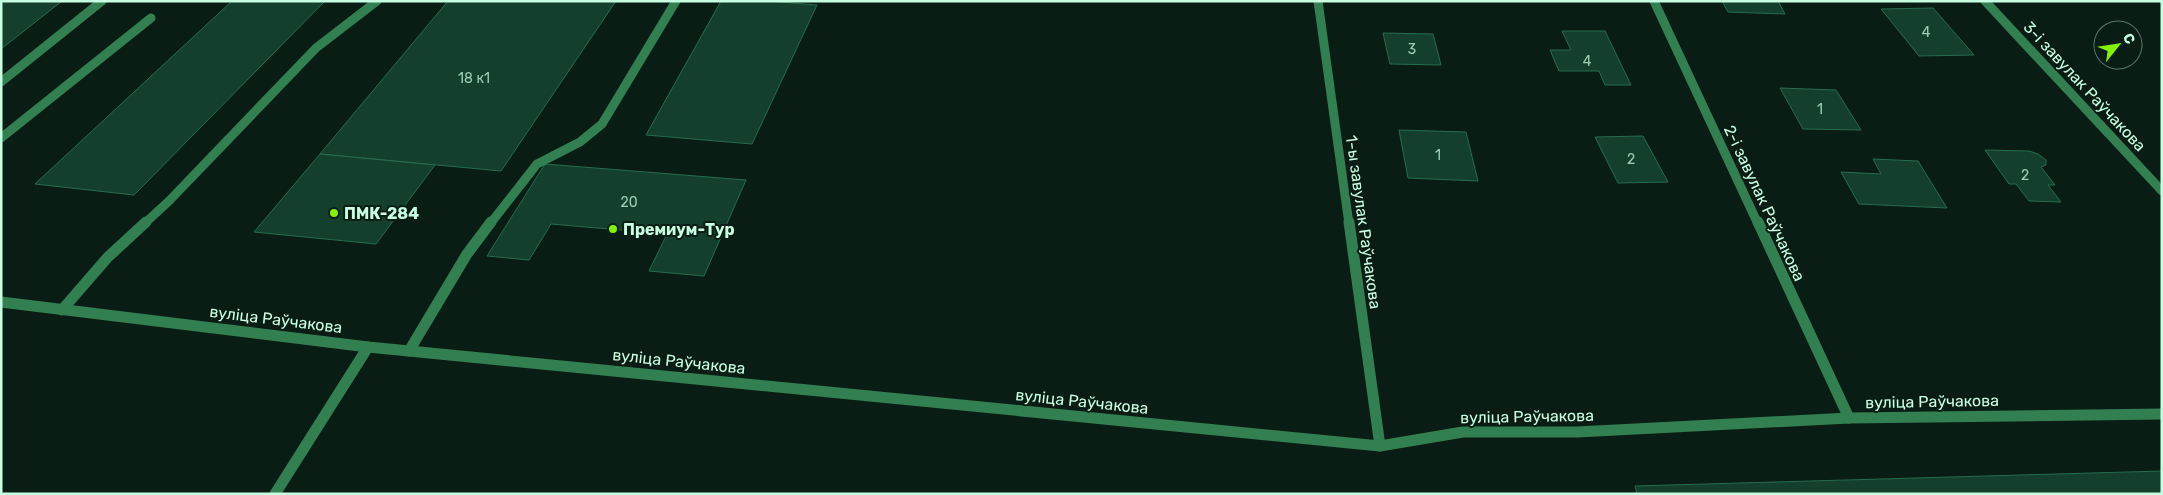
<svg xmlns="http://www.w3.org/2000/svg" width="2163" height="495" viewBox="0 0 2163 495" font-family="Rubik,sans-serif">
<rect width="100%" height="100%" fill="#0a1d14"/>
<!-- building -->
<g fill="#153f2d" stroke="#256d4d">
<polygon points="1,1 62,1 1,49"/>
<polygon points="232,1 325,1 134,195 35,184"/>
<polygon points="448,1 616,1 501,171 320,154"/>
<polygon points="721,1 769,1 817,5 752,144 646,135"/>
<polygon points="1722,1 1778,1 1785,14 1728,12"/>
<polygon points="1933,8 1974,55 1919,56 1881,9"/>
<polygon points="1562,31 1605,31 1631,85 1605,85 1599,71 1559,71 1550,50 1571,50"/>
<polygon points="1383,33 1433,34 1441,65 1390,64"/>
<polygon points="1780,88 1836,90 1861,130 1803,129"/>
<polygon points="1399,130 1466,132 1478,181 1408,178"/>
<polygon points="1643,136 1668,182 1618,183 1595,137"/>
<polygon points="1985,150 2029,151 2038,154 2046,160 2046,165 2041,167 2055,185 2048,185 2061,202 2029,201 2016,184 2009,184"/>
<polygon points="320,154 435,165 376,244 254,232"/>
<polygon points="1873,159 1918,161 1947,208 1859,204 1841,172 1881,174"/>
<polygon points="545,164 746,180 704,276 649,271 667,234 551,224 529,260 487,256"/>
<polygon points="2162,471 2162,494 1637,494 1635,486"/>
</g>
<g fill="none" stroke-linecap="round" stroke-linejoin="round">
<!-- lane-far1 -->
<g stroke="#328051" stroke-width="9">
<polyline points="1,82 102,1"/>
<polyline points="1,138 151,18"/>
<polyline points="144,224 169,201 316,48 377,1"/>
<polyline points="490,224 537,164 580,142 602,124 676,1"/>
</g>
<!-- lane -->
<g stroke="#328051" stroke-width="11">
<polyline points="62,310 108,257 146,222"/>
<polyline points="409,351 467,254 491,222"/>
</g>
<!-- street-far1 -->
<g stroke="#328051" stroke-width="9">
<polyline points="1318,1 1349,224"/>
<polyline points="1654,1 1758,224"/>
<polyline points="1985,1 2162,191"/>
</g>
<!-- street -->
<g stroke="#328051" stroke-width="11">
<polyline points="1349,222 1380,446"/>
<polyline points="1758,222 1849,418"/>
<polyline points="1,302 368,347 1380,446 1463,432 1577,432 1849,418 2162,414"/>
<polyline points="275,494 368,347"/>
</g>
</g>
<!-- markers -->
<g fill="#83f100" stroke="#0a1d14" stroke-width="2">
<circle cx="334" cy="213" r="5"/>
<circle cx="613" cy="229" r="5"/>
</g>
<g text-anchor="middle" stroke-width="4" stroke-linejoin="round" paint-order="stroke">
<!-- number labels -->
<g font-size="14" fill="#9acfb4">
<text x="1926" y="37">4</text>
<text x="1412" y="54">3</text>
<text x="1587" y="66">4</text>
<text x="474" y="83">18 к1</text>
<text x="1820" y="114">1</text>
<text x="1438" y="160">1</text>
<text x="1631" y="164">2</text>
<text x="2025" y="180">2</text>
<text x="629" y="207">20</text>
</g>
<!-- street labels -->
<g font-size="16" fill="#c6ffe1" stroke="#0a1d14">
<text transform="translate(2085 86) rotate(47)" y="6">3-і завулак Раўчакова</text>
<text transform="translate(1765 203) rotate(65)" y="6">2-і завулак Раўчакова</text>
<text transform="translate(1364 222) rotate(82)" y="6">1-ы завулак Раўчакова</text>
<text transform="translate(276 319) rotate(7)" y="6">вуліца Раўчакова</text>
<text transform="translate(679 361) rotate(6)" y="6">вуліца Раўчакова</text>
<text transform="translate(1082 401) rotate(6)" y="6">вуліца Раўчакова</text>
<text transform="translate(1932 401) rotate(-1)" y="6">вуліца Раўчакова</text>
<text transform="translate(1527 416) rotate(-1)" y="6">вуліца Раўчакова</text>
</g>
<!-- poi labels -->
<g font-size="16" font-weight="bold" fill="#c6ffe1" stroke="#0a1d14" text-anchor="start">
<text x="344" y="219">ПМК-284</text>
<text x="623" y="235">Премиум-Тур</text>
</g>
</g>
<!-- border -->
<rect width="2163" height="495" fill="none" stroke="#c6ffe1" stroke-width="5"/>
<!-- north arrow -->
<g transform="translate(2118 45) rotate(60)"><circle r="24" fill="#0a1d14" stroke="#557766"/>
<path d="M0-4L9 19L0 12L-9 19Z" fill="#83f100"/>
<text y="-8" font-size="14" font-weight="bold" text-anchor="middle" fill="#c6ffe1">С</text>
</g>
</svg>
